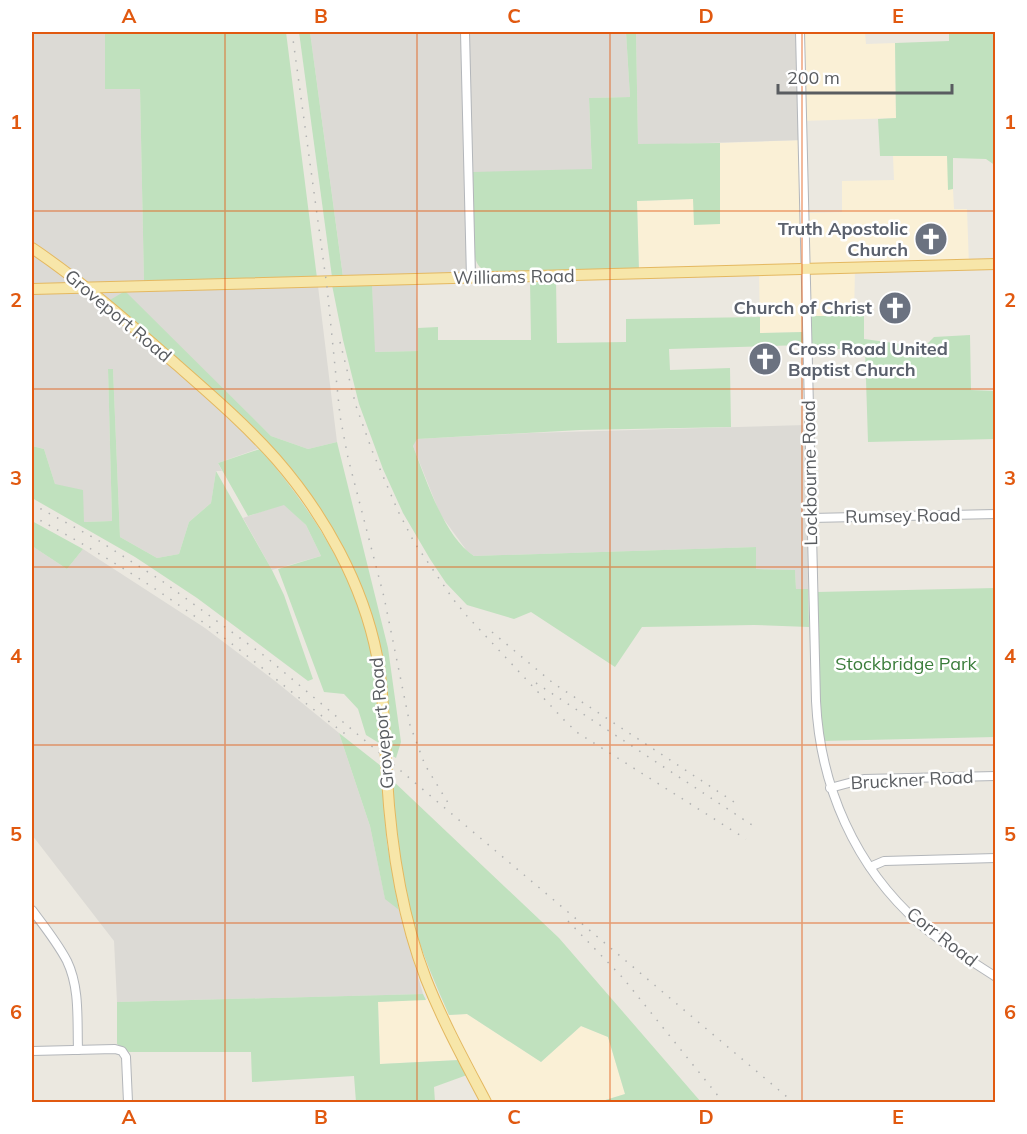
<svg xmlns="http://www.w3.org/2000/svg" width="1027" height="1134" viewBox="0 0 1027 1134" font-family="Mulish,sans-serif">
<rect width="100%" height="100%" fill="#ebe8e0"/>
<!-- commercial -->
<g fill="#faf0d6">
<polygon points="800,32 865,32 866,44 895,43 896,118 802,121"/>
<polygon points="803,140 805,213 842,212 842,181 894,180 893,156 948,156 948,189 953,189 954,209 967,209 969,266 855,269 854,316 811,316 811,332 760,333 759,269 639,271 637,201 693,199 720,224 720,143"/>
<polygon points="441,998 449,1015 467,1014 541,1062 581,1026 608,1037 625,1094 599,1102 480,1102 459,1060 380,1064 378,1002"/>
</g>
<!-- industrial -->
<g fill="#dcdad5">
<polygon points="32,32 105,32 105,89 140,88 144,283 317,278 337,442 308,449 271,436 125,292 217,394 269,445 218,463 222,471 216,471 211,503 189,522 179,554 157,558 120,537 113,369 108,369 112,521 84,522 55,484 44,449 32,446"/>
<polygon points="310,32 626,32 630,97 589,98 592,170 475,242 476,273 416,274 419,351 374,352 372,284 344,284"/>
<polygon points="636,32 800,32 803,140 638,145"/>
<polygon points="806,425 808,589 796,589 795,570 756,569 756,547 474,556 467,551 440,514 413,446 416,439 530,433"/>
<polygon points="284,504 306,525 321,556 272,570 243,518"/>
<polygon points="32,546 67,569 83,549 205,628 275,681 339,733 370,826 385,898 399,910 423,994 117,1002 114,941 32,835"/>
</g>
<!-- green -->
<g fill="#c0e1be">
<polygon points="105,32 286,32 317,278 144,283 140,89 105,89"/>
<polygon points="299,32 310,32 343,277 332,277"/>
<path d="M 626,32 L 636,32 L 638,144 L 720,143 L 720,224 L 694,225 L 693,199 L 637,201 L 639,271 L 490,273 C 481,269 477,266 475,257 L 473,172 L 592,169 L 589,98 L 630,97 Z"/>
<polygon points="949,32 995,32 996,166 986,159 953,158 953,189 948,190 947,156 880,156 878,119 896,118 895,43 949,41"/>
<path d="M 556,279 L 557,343 L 626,342 L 626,319 L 760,317 L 760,333 L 803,332 L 803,345 L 669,349 L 670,370 L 730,368 L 731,427 L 580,430 L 417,439 L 413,446 C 426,479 444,537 474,556 L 756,547 L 756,569 L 795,570 L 796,589 L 808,589 L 809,627 L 754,625 L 642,627 L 615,667 L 531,612 L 514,619 L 467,605 L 446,583 L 430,559 L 403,513 L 383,469 L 359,404 L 343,340 L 332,285 L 372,284 L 375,352 L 418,351 L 418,328 L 438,327 L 438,340 L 531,340 L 530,280 Z"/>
<polygon points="125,291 271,436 308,449 337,442 388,648 401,742 396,758 391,755 383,656 371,611 358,578 330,527 217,394 110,300"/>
<polygon points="811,316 864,316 864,339 924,347 934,337 970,335 971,390 995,391 995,439 868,442 865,348 811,350"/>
<polygon points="108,369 113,369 120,537 157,558 179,554 189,522 211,503 216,471 272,570 284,595 313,679 308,681 197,598 135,557 32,498 32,446 44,449 55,484 83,490 84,522 112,521"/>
<path d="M 260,449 C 312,509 356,578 373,656 C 379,684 378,714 379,743 L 366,735 L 358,709 L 344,694 L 324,692 L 278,569 L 321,556 L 306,525 L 284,505 L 248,516 L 218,463 Z"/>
<polygon points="32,521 83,549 67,569 32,546"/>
<polygon points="995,588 995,737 823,741 820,725 817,592"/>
<polygon points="339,733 381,766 387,843 399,910 385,899 370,826"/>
<path d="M 391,779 L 559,938 L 701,1102 L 599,1102 L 625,1094 L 608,1037 L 581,1026 L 541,1062 L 467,1014 L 449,1015 C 436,985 423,956 414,925 C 400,877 395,828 391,779 Z"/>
<polygon points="423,994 426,1000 378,1002 380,1064 459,1060 467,1075 434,1087 435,1102 356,1102 354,1076 252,1082 251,1052 129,1052 117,1044 117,1002"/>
</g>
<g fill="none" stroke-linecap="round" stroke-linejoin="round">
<!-- minor casing -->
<g stroke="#b3b6ba" stroke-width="10">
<g id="minor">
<polyline points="465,32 471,278"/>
<path d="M 800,32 L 816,701 C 820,786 855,867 920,924 C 943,944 970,960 996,977"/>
<polyline points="811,518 996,514"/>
<polyline points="830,788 864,779 996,776"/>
<polyline points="870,867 884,861 996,858"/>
<path d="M 32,910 C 44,926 57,942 67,961 C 80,988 77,1020 78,1050"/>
<polyline points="32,1051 115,1049 122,1051 126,1057 128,1102"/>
</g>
</g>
<!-- major casing -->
<g stroke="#e4b860" stroke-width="12">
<g id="major">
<path d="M 32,248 C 84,283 130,324 177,365 C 211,395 246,425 276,459 C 324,514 363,584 377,656 C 383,684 383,713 385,742"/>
<polyline points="32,289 996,264"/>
<path d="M 387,778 C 391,847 401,914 426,979 C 443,1022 465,1062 486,1102"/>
</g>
</g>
<!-- minor -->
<use href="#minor" stroke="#fff" stroke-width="8"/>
<!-- major -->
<use href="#major" stroke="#f7e6a9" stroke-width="10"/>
<!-- rail -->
<g stroke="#b1b2b2" stroke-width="1.5" stroke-dasharray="1.5 8" stroke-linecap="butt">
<polyline points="292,32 327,287 340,416 348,458 384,597 410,725 425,765 450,806"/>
<polyline points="340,342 356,406 373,453 398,511 414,542 453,599 467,616 565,721 578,733 746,839"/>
<polyline points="32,504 96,539 162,581 266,657 793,1102"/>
<path d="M 32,516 C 94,549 154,586 211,628 C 257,662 301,701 348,736"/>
<polyline points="492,632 553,683 737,804"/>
<polyline points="536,683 752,825"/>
<polyline points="568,921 623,978 723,1102"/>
</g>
<!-- major-bridge casing -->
<g stroke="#e4b860" stroke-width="12" stroke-linecap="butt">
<polyline id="major-bridge" points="385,742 387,778"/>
</g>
<!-- major-bridge -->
<use href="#major-bridge" stroke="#f7e6a9" stroke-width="10"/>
</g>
<!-- grid -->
<path fill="none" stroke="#e15910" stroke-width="1.5" stroke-opacity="0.55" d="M 225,32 L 225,1102M 417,32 L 417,1102M 610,32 L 610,1102M 802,32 L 802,1102M 32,211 L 996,211M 32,389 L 996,389M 32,567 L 996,567M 32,745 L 996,745M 32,923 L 996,923"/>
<!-- icons -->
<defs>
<g id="church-disc" transform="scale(1.725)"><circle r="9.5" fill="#6b7280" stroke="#fff"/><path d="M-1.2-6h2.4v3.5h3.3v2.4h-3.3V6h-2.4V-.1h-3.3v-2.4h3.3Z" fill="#fff"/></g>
</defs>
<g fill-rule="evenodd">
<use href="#church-disc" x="931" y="239"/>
<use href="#church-disc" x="895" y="308"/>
<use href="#church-disc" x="765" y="359"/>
</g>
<g text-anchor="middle" stroke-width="5" stroke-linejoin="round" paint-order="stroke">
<!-- worship labels -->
<g font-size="18" font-weight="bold" fill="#5b616d" stroke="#fff" text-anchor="end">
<text x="908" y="235">Truth Apostolic<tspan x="908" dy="21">Church</tspan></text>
<text x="872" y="314">Church of Christ</text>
<text x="788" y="355" text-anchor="start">Cross Road United<tspan x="788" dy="21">Baptist Church</tspan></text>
</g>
<!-- street labels -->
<g font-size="18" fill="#595c60" stroke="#fff">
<text transform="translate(514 277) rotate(-1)" y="6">Williams Road</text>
<text transform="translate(118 316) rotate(40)" y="6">Groveport Road</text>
<text transform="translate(810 473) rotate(-91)" y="6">Lockbourne Road</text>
<text transform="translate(903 516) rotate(-1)" y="6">Rumsey Road</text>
<text transform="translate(382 723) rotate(-95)" y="6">Groveport Road</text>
<text transform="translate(912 780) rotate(-3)" y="6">Bruckner Road</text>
<text transform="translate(942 937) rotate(38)" y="6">Corr Road</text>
</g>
<!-- park labels -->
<g font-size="18" fill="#3b7d3b" stroke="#fff">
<text x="906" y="670">Stockbridge Park</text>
</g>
</g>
<!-- border -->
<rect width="1027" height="1134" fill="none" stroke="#ffffff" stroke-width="66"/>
<!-- scale -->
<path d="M778 84v9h174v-9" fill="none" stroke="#595c60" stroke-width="3"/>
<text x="787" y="84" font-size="18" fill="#595c60" stroke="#ffffff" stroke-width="4.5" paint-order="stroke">200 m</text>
<rect x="33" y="33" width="961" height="1068" fill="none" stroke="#e15910" stroke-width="2"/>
<g font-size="20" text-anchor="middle" font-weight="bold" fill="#e15910">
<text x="129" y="23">A</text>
<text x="321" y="23">B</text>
<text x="514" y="23">C</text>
<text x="706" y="23">D</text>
<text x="898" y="23">E</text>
<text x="16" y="129">1</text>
<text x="1010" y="129">1</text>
<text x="16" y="307">2</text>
<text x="1010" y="307">2</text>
<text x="16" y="485">3</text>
<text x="1010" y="485">3</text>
<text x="16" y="663">4</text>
<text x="1010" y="663">4</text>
<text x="16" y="841">5</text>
<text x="1010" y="841">5</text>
<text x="16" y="1019">6</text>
<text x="1010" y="1019">6</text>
<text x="129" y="1124">A</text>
<text x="321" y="1124">B</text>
<text x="514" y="1124">C</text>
<text x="706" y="1124">D</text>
<text x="898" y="1124">E</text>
</g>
</svg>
